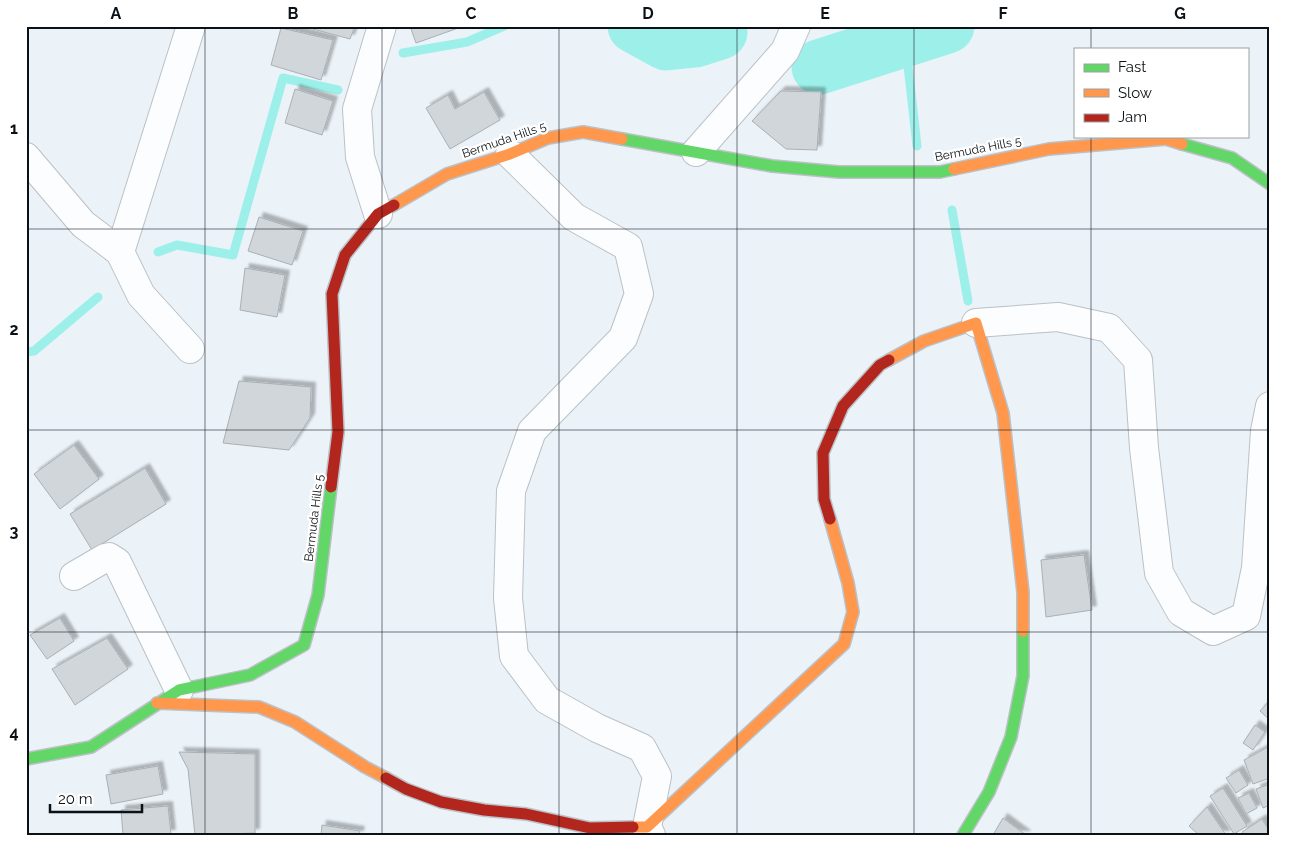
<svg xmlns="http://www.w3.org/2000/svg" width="1296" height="861" viewBox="0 0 1296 861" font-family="Raleway,sans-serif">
<defs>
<filter id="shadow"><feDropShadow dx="4.5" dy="-4.5" stdDeviation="1" flood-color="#0004"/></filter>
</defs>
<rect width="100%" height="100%" fill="#ebf2f8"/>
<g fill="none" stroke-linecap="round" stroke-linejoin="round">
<!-- stream -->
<g stroke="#9df0ea" stroke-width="9">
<polyline points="905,39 917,146"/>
<polyline points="403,53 467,42 504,26"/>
<polyline points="952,210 968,301"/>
<polyline points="158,252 177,245 233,255 283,78 338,90"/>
<polyline points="26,352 34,351 98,297"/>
</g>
<!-- river -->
<g stroke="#9df0ea" stroke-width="55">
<polyline points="635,26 666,43 695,40 720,32"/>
<polyline points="819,67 947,26"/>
</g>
</g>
<!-- building -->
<g fill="#d0d6da" stroke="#aab0b4" filter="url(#shadow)">
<polygon points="302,26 355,26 350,39"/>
<polygon points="410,26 464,26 416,43"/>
<polygon points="281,28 333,40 321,80 271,65"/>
<polygon points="295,89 333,101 322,135 285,123"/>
<polygon points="781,91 821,92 817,150 786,149 752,121"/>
<polygon points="484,92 500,120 450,149 426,108 448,95 455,109"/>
<polygon points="259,217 303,231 292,265 248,251"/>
<polygon points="245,268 285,275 277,317 240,310"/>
<polygon points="239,381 311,387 310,418 289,450 223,443"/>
<polygon points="74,445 99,479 60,509 34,474"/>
<polygon points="145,468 166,504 92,550 70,514"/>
<polygon points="1084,555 1092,610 1046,617 1041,560"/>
<polygon points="60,618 74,641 47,659 30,635"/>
<polygon points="107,638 128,669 75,705 52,669"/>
<polygon points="1270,700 1270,720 1260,711"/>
<polygon points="1255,725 1265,732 1253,750 1243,743"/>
<polygon points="1270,746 1270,778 1253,784 1244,760"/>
<polygon points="179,752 255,754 255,833 195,835 188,769"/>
<polygon points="158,766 163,794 111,804 106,775"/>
<polygon points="1239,770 1248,785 1236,793 1226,778"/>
<polygon points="1270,784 1270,805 1263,808 1256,789"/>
<polygon points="1223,788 1247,826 1234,834 1210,796"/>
<polygon points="1249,793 1257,808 1246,814 1238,798"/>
<polygon points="168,806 171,834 123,835 121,810"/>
<polygon points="1207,807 1226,835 1199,835 1189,826"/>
<polygon points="1003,818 1026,835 993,835"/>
<polygon points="1262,819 1270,832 1265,835 1244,835 1242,832"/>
<polygon points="322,825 360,831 359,835 321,835"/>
</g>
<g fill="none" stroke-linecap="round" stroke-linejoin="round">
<!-- street casing -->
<g stroke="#bbc1c6" stroke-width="30">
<g id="street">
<polyline points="696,152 785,51 796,26"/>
<polyline points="510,154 574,217 628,247 639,294 623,338 532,431 511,491 508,598 514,656 547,700 597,728 642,748 657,776 647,827 651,835"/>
<polyline points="26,157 83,224 120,252 191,26"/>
<polyline points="378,214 360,157 357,109 382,26"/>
<polyline points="120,252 141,295 190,349"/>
<polyline points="976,323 1058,317 1109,328 1138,360 1144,448 1159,573 1181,612 1213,631 1246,616 1256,568 1265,431 1270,406"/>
<polyline points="74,576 105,558 109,557 117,562 179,690"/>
</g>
</g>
<!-- fast casing -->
<g stroke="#bbc1c6" stroke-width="14">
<g id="fast">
<polyline points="622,139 772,166 839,172 940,172 954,169"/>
<polyline points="1182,144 1232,158 1270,184"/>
<polyline points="26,759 91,747 179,690 250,675 304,645 318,595 331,487"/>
<polyline points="963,835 989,792 1011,737 1023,676 1023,631"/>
</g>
</g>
<!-- slow casing -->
<g stroke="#bbc1c6" stroke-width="14">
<g id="slow">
<polyline points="954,169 1049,149 1166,139 1182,144"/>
<polyline points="394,205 447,174 510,154 548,138 583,132 622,139"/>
<polyline points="889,360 924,341 976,323 1003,413 1023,592 1023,631"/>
<polyline points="157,703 259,707 295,722 365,767 386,778"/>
<polyline points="633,827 647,827 844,644 853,612 848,583 830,519"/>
</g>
</g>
<!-- jam casing -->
<g stroke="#bbc1c6" stroke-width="14">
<g id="jam">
<polyline points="331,487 338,432 332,294 345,255 378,214 394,205"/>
<polyline points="830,519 824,499 823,453 843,406 880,365 889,360"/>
<polyline points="386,778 406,789 441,802 484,810 526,814 590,828 633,827"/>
</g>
</g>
<!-- street -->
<use href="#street" stroke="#fcfdfe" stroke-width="28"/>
<!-- fast -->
<use href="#fast" stroke="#63d668" stroke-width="11"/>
<!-- slow -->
<use href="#slow" stroke="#ff974d" stroke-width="11"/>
<!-- jam -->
<use href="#jam" stroke="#b3261e" stroke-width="11"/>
</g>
<!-- grid -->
<path fill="none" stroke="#0c1115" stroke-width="1" stroke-opacity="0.55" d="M 205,26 L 205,835M 382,26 L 382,835M 559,26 L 559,835M 737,26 L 737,835M 914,26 L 914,835M 1091,26 L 1091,49M 1091,136 L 1091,835M 26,229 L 1270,229M 26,430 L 1270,430M 26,632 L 1270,632"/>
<g text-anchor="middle" stroke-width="4.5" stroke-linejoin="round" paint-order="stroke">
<!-- street labels -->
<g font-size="12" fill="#0c1115" stroke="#fff">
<text transform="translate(504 140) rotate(-19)" y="4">Bermuda Hills 5</text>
<text transform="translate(978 149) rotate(-11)" y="4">Bermuda Hills 5</text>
<text transform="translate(314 518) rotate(-83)" y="4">Bermuda Hills 5</text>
</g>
</g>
<!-- border -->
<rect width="1296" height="861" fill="none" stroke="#ffffff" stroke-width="55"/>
<!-- legend -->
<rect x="1074" y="48" width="175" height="90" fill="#ffffff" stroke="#9ea0a1"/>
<rect x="1084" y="64" width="25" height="8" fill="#63d668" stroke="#9ea0a1"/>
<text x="1118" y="72" font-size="15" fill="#0c1115">Fast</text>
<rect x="1084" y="89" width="25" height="8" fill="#ff974d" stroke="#9ea0a1"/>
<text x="1118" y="98" font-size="15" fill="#0c1115">Slow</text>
<rect x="1084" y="114" width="25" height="8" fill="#b3261e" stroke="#9ea0a1"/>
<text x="1118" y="122" font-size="15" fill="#0c1115">Jam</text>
<!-- scale -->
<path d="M50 804v8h92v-8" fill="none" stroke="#0c1115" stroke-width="2.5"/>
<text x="58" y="804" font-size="15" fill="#0c1115" stroke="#ffffff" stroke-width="4" paint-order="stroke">20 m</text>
<rect x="28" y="28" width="1240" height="806" fill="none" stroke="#0c1115" stroke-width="2"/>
<g font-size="16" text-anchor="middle" font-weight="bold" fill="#0c1115">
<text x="116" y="19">A</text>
<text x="293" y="19">B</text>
<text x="471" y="19">C</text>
<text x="648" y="19">D</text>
<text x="825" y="19">E</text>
<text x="1003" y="19">F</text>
<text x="1180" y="19">G</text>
<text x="14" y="134">1</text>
<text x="14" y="335">2</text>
<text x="14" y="537">3</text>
<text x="14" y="738">4</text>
</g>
</svg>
